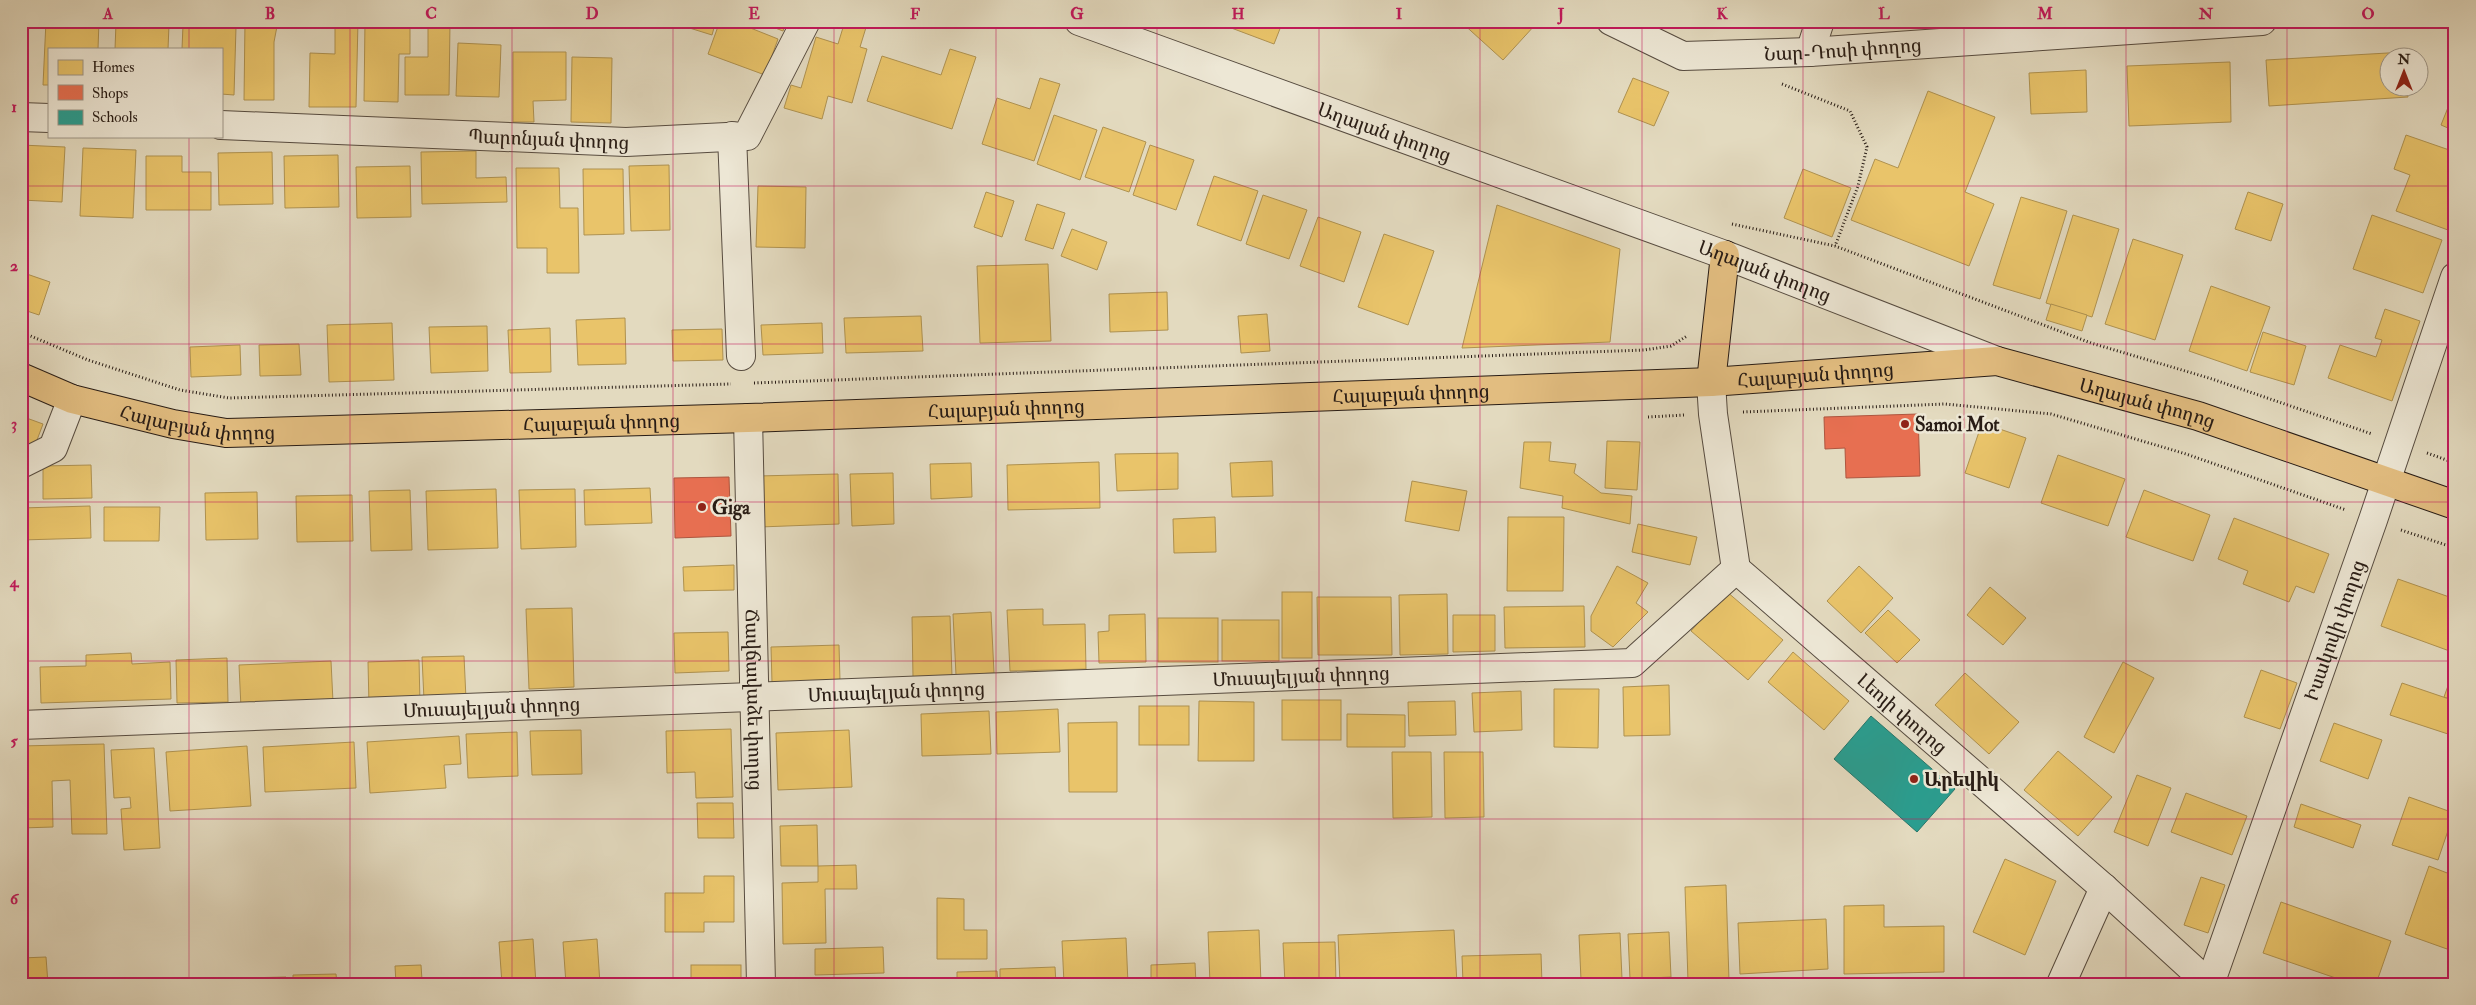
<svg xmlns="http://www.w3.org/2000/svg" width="2476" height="1005" viewBox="0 0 2476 1005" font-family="'IM FELL Double Pica','Noto Serif Armenian',serif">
<rect width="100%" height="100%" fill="#e3dabf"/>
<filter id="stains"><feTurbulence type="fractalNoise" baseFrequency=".004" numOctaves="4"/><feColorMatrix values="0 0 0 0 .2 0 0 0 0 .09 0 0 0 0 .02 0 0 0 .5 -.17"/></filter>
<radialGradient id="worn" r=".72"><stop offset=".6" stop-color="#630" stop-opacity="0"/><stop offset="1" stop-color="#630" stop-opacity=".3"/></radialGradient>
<!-- homes -->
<g fill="#e9c46a" stroke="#af9250">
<polygon points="46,21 99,21 98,49 49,49 49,85 43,85"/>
<polygon points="245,21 278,21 274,42 274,100 244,100"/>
<polygon points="335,21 358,21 356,107 309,107 310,53 335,54"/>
<polygon points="365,21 410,21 410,54 399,54 398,102 364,101"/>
<polygon points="667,21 716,21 712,35"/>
<polygon points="720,21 750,21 748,27 778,39 765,75 708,54"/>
<polygon points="757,21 786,21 783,31"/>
<polygon points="845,21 868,21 860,47 867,49 852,103 828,96 822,119 784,108 791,85 801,88 816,37 838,44"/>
<polygon points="1219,21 1283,21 1274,44 1218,23"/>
<polygon points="1460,21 1531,21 1535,25 1503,60"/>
<polygon points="116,23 169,25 168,49 115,49"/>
<polygon points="428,23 450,23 449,95 405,95 405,57 428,57"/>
<polygon points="183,25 236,27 234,95 221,94 221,49 182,49"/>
<polygon points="458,43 501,45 499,97 456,96"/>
<polygon points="950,49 976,57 952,129 867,101 882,56 941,75"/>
<polygon points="513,52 566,52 566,100 533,101 534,122 513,122"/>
<polygon points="2405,52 2405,58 2388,58 2388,88 2407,88 2408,97 2269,106 2266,60"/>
<polygon points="572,57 612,58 611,123 571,122"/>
<polygon points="2230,62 2231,122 2129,126 2127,66"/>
<polygon points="2086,70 2087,112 2031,114 2029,73"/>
<polygon points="1040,78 1060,84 1034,161 982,144 997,98 1030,109"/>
<polygon points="1633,78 1669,92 1654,126 1618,112"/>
<polygon points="2455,90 2455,131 2441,125"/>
<polygon points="1928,91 1995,117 1965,192 1994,204 1969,266 1851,220 1875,159 1898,168"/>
<polygon points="1054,115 1097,130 1080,180 1037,164"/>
<polygon points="1103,127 1146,142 1129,192 1085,177"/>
<polygon points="2406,135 2455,152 2455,210 2448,230 2396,211 2410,175 2394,169"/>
<polygon points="21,145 65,147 62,202 21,200"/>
<polygon points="1150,145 1194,160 1176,210 1133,195"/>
<polygon points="83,148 136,150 133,218 80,216"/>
<polygon points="476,151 476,178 506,177 507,202 422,204 421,152"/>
<polygon points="272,152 273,204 219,205 218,153"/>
<polygon points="338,155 339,207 285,208 284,156"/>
<polygon points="146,156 182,156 182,172 211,172 211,210 146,210"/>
<polygon points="669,165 670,230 631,231 629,166"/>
<polygon points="410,166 411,217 357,218 356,167"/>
<polygon points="516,168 559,168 560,208 578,208 579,273 547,273 547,248 517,248"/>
<polygon points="583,169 623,169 624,234 584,235"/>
<polygon points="1803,169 1851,188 1832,237 1784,218"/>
<polygon points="1214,176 1258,191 1241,241 1197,225"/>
<polygon points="758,186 806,187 805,248 756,247"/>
<polygon points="986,192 1014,201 1002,237 974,227"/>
<polygon points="2248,192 2283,204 2271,241 2235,229"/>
<polygon points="1263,195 1307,210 1289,259 1246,244"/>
<polygon points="2021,197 2067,211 2040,299 1993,285"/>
<polygon points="1037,204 1065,213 1053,249 1025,240"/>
<polygon points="1497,205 1620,249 1610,342 1462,348"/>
<polygon points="2073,215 2119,229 2092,317 2046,303"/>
<polygon points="2372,215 2442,240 2423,293 2353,269"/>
<polygon points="1318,217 1361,232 1344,282 1300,266"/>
<polygon points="1072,229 1107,242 1097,270 1061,256"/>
<polygon points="1384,234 1434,251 1408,325 1358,307"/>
<polygon points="2133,239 2183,255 2155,340 2105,324"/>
<polygon points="1048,264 1051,341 980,343 977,266"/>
<polygon points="21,272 50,282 39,315 21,309"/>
<polygon points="2211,286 2270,307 2247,371 2189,351"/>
<polygon points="1167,292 1168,330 1110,332 1109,294"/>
<polygon points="2051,304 2087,315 2082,331 2046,320"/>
<polygon points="2385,309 2420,321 2392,401 2328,378 2340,345 2376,357 2382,340 2375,338"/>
<polygon points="1267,314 1270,351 1241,353 1238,316"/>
<polygon points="921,316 923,351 846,353 844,318"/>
<polygon points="625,318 626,364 578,365 576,320"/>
<polygon points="392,323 394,380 329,382 327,325"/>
<polygon points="822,323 823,353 763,355 761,325"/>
<polygon points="487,326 488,371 431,373 429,327"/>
<polygon points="550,328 551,372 510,373 508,330"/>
<polygon points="722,329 723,360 673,361 672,330"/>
<polygon points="2263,332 2306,346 2294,385 2250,372"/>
<polygon points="299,344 301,375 260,376 259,345"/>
<polygon points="240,345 241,375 191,377 190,347"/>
<polygon points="21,416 43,424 34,448 21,450"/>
<polygon points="1982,423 2026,438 2009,488 1965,473"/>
<polygon points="1607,441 1640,442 1637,490 1605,488"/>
<polygon points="1524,442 1551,442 1549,461 1576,464 1574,473 1601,493 1632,496 1630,524 1562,508 1563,496 1520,488"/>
<polygon points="1178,453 1178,489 1117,491 1115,454"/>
<polygon points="2058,455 2125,479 2108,526 2041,503"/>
<polygon points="1272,461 1273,496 1232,497 1230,463"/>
<polygon points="1099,462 1100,508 1008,510 1007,465"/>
<polygon points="971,463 972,497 931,499 930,464"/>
<polygon points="91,465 92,498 43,499 43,466"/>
<polygon points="893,473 894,524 852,526 850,474"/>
<polygon points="838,474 839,524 760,527 758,476"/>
<polygon points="1412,481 1467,491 1459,531 1405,521"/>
<polygon points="650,488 652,523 585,525 584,490"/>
<polygon points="496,489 498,548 428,550 426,491"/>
<polygon points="575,489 576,547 521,549 519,490"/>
<polygon points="410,490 412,550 371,551 369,491"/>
<polygon points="2144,490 2210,515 2193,561 2126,537"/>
<polygon points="257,492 258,539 206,540 205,493"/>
<polygon points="352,495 353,541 297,542 296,496"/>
<polygon points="90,506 91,538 21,540 21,508"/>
<polygon points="104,507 160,507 159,541 104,541"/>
<polygon points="1215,517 1216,552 1174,553 1173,519"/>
<polygon points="1508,517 1564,517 1563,591 1507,591"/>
<polygon points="2234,518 2329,554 2314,593 2296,586 2289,602 2243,584 2248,571 2218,559"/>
<polygon points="1638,524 1697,537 1690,565 1632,552"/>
<polygon points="734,565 734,590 684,591 683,567"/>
<polygon points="1617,566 1648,583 1636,603 1648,612 1613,647 1591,631 1591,616"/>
<polygon points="1859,566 1893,598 1861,633 1827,601"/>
<polygon points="2398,579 2455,599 2455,653 2381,626"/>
<polygon points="1990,587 2026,618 2003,645 1967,615"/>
<polygon points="1726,591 1783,640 1748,680 1691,631"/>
<rect x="1282" y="592" width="30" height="66"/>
<polygon points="1447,594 1448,654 1400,655 1399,595"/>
<polygon points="1317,597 1391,597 1392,655 1318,655"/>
<polygon points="1584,606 1585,647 1505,648 1504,607"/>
<polygon points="572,608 574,687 529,689 526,609"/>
<polygon points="1043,609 1043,625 1085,624 1086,669 1010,671 1007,610"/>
<polygon points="1888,610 1920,640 1897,663 1865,633"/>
<polygon points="991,612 994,673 956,675 953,614"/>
<polygon points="1145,614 1146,662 1099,663 1098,632 1109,631 1109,615"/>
<polygon points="1453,615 1495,615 1495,651 1453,652"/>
<polygon points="950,616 952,677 913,678 912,617"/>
<rect x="1158" y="618" width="60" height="44"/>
<rect x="1222" y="620" width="57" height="41"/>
<polygon points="728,632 729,671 675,673 674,633"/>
<polygon points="839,645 840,681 772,683 771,647"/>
<polygon points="1793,652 1849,701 1824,730 1768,682"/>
<polygon points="131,653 132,664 170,662 171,699 41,703 40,667 86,666 86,655"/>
<polygon points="464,656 466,699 424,700 422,657"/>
<polygon points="227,658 228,702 177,703 176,660"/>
<polygon points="419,660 420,704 369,706 368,662"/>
<polygon points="331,661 333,702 241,708 239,665"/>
<polygon points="2123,662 2154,678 2114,753 2084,737"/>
<polygon points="2455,666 2455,701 2444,697"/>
<polygon points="2261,670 2297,683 2280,729 2244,717"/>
<polygon points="1965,673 2019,722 1989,754 1935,705"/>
<polygon points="2402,683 2455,701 2455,725 2451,735 2390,715"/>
<polygon points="1669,685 1670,735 1624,736 1623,687"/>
<polygon points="1554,689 1599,689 1598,748 1554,747"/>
<polygon points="1521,691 1522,730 1474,732 1472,693"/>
<rect x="1282" y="700" width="59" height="40"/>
<polygon points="1199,701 1254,702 1254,761 1198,761"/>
<polygon points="1455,701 1456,735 1409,736 1408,702"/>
<rect x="1139" y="706" width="50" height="39"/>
<polygon points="1058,709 1060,752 997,754 996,712"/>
<polygon points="989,711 991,754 922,756 921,714"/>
<polygon points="1347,714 1405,715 1405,747 1347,747"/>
<polygon points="1117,722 1117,792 1069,792 1068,723"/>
<polygon points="2334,723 2382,740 2368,779 2320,761"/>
<polygon points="731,729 733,797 696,798 695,772 667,773 666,731"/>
<polygon points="581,730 582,774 532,775 530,731"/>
<polygon points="849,730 852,787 778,790 776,733"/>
<polygon points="517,732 518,776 468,778 466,734"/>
<polygon points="459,736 461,764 444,765 446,788 370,793 367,742"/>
<polygon points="354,742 356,788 265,792 263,747"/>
<polygon points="104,744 107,834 72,834 70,780 52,781 53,827 21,828 21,746"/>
<polygon points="247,746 251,806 170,811 166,752"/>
<polygon points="154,748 160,848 124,850 121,809 131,808 130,797 114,798 111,750"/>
<polygon points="2058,751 2112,797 2078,836 2024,790"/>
<polygon points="1392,752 1431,752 1432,817 1393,818"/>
<polygon points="1444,752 1483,752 1484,817 1445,818"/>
<polygon points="2137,775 2171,788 2148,846 2114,832"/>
<polygon points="2186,793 2247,816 2232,855 2171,832"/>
<polygon points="2409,797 2454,813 2438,860 2392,845"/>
<polygon points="697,803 733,803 734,838 698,838"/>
<polygon points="2301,804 2361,825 2353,848 2294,827"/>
<polygon points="817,825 818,866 781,866 780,826"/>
<polygon points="2005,859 2056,881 2025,955 1973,932"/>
<polygon points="856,865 857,889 825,889 826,943 783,944 782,883 818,882 818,866"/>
<polygon points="2429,866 2455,876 2455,926 2447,949 2405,934"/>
<polygon points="704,876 734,876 734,922 704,922 704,932 665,932 665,893 704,893"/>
<polygon points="2201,877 2225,885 2208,933 2184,925"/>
<polygon points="1726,885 1729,981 1688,982 1685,887"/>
<polygon points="937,898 964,899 964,930 987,930 987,959 937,959"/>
<polygon points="2281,902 2391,941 2376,984 2353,984 2263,953"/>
<polygon points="1884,905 1884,927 1944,926 1944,972 1844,974 1844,906"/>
<polygon points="1826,919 1828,969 1740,974 1738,923"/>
<polygon points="1259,930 1261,984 1210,984 1208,932"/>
<polygon points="1454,930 1457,984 1340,984 1338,935"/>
<polygon points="1669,932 1671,977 1630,979 1628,934"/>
<polygon points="1620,933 1622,979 1581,980 1579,935"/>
<polygon points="1126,938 1128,984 1064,984 1062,941"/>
<polygon points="533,939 536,984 502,984 499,942"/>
<polygon points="597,939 600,984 566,984 563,942"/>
<polygon points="1335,942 1336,984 1285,984 1283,943"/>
<polygon points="883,947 884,973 815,975 815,949"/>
<polygon points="1541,954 1542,984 1463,984 1462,956"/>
<polygon points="46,957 48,984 21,984 21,958"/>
<polygon points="1195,963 1196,984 1151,984 1151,965"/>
<polygon points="421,965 422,980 446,978 447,984 396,984 395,966"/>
<rect x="691" y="965" width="50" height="19"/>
<polygon points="1055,967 1056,984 1000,984 1000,969"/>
<polygon points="997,971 998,984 957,984 957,972"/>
<polygon points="336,974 337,984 293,984 293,975"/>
<polygon points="286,977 286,984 243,984 243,978"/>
<polygon points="179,978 179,984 138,984 138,979"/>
</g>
<!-- shops -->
<g fill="#e76f51" stroke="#ae563f">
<polygon points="1918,414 1920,476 1846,478 1845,448 1825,449 1824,417"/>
<polygon points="729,477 731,536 675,538 674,478"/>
</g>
<!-- schools -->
<polygon fill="#2a9d8f" stroke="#29766a" points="1871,716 1955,789 1917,832 1834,759"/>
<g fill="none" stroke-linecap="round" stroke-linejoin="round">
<!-- minor casing -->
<g stroke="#574c40" stroke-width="30">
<g id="minor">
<path id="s1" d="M 1079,21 L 1725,255 L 1997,361"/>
<path id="s2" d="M 1611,21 L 1683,56 L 1810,52 L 2262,21"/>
<polyline points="1810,52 1820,21"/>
<polyline points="21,117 49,118"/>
<path id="s3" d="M 221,125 L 626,142 L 747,136 L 806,21"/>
<polyline points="732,136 741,356"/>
<path id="s4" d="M 1711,382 L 1713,414 L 1736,569 L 2104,888 L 2209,984"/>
<path id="s5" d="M 748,418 L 761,984"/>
<polyline points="21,464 53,448 72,399"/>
<path id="s6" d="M 21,725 L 1632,663 L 1736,569"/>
<polyline points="2061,984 2104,888"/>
<path id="s7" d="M 2210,984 L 2373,520 L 2455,277"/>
</g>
</g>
<!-- major casing -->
<g stroke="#281c15" stroke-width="30">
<g id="major">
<path id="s8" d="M 21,377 L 72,399 L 173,424 L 226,433 L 748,418 L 1711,382 L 1997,361 L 2198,416 L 2455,505"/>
<polyline points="1711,382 1725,255"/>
</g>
</g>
<!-- path -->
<g stroke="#281c15" stroke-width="3" stroke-dasharray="1 2.5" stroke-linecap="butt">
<polyline points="1782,84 1850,111 1867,147 1858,186 1835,246"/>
<polyline points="1732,224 1835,246 2091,343 2212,379 2372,434"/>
<polyline points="21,332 88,360 180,390 229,398 731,384"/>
<polyline points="754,383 1644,350 1671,346 1687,336"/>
<polyline points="1743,412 1945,404 2051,414 2186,454 2346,510"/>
<polyline points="1648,417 1685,415"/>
<polyline points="2427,453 2455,463"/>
<polyline points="2401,530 2455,548"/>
</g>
<!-- minor -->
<use href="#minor" stroke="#ede7d5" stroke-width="28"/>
<!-- major -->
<use href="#major" stroke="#e2bd80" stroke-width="28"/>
</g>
<!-- grid -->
<path fill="none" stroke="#c2185b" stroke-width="1" stroke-opacity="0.55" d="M 189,21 L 189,49M 350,21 L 350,984M 512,21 L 512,984M 673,21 L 673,984M 834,21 L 834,984M 996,21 L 996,984M 1157,21 L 1157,984M 1319,21 L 1319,984M 1480,21 L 1480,984M 1642,21 L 1642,984M 1803,21 L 1803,984M 1964,21 L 1964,984M 2126,21 L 2126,984M 2287,21 L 2287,984M 189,136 L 189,984M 21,186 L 2455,186M 21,344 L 2455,344M 21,502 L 2455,502M 21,661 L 2455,661M 21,819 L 2455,819"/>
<!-- markers -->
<g fill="#8f2418" stroke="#ede7d5" stroke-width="2">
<circle cx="1905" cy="424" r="5"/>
<circle cx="702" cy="507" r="5"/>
<circle cx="1914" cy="779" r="5"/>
</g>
<g text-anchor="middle" stroke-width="5" stroke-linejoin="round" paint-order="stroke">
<!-- street labels -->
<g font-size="19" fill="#281c15" stroke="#ede7d5">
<text dy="7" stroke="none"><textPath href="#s2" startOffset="240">Նար-Դոսի փողոց</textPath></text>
<text dy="7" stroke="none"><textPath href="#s1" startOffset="325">Աղայան փողոց</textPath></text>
<text dy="7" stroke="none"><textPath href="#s3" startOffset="328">Պարոնյան փողոց</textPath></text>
<text dy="7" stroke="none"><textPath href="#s1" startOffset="730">Աղայան փողոց</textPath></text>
<text dy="7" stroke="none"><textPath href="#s8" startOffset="1804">Հալաբյան փողոց</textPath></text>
<text dy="7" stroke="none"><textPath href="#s8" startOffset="1399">Հալաբյան փողոց</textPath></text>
<text dy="7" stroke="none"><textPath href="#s8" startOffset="2142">Աղայան փողոց</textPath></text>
<text dy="7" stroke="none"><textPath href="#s8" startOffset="994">Հալաբյան փողոց</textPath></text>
<text dy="7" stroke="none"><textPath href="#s8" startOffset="184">Հալաբյան փողոց</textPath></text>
<text dy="7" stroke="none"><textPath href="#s8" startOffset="589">Հալաբյան փողոց</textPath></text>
<text dy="7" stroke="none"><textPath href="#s7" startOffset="375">Իսակովի փողոց</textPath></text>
<text dy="7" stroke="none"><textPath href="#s6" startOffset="1281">Մուսայելյան փողոց</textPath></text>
<text dy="7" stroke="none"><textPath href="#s6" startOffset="876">Մուսայելյան փողոց</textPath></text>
<text dy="7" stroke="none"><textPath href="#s5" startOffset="282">Ճավճավաձե փողոց</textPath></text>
<text dy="7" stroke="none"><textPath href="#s6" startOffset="471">Մուսայելյան փողոց</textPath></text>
<text dy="7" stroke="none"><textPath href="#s4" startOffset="409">Լեոյի փողոց</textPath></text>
</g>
<!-- poi labels -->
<g font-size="19" font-weight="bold" fill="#281c15" stroke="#ede7d5" text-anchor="start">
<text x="1915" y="431">Samoi Mot</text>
<text x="712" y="514">Giga</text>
<text x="1924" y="786">Արեվիկ</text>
</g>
</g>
<!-- margin -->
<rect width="2476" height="1005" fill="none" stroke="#e3dabf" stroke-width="55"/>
<!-- legend -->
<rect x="48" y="48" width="175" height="90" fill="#ede7d5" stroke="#9e9688"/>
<rect x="58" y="60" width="25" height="15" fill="#e9c46a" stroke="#9e9688"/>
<text x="92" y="72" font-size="15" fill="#281c15">Homes</text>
<rect x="58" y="85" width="25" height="15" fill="#e76f51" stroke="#9e9688"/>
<text x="92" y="98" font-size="15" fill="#281c15">Shops</text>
<rect x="58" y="110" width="25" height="15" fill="#2a9d8f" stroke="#9e9688"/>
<text x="92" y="122" font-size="15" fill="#281c15">Schools</text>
<!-- north arrow -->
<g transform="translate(2404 72)"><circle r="24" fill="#ede7d5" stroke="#9e9688"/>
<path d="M0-4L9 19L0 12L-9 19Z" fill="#8f2418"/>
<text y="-8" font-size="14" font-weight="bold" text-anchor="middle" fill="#281c15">N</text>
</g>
<rect x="28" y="28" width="2420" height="950" fill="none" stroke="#c2185b" stroke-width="2"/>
<g font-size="16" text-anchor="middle" font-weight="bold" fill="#c2185b">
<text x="108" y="19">A</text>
<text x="270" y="19">B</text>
<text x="431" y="19">C</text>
<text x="592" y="19">D</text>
<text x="754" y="19">E</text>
<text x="915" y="19">F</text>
<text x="1077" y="19">G</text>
<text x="1238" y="19">H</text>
<text x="1399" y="19">I</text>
<text x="1561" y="19">J</text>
<text x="1722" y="19">K</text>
<text x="1884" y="19">L</text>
<text x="2045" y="19">M</text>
<text x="2206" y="19">N</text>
<text x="2368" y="19">O</text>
<text x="14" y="112">1</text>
<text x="14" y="271">2</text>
<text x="14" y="429">3</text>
<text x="14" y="587">4</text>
<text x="14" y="746">5</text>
<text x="14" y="904">6</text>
</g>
<rect width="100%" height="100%" filter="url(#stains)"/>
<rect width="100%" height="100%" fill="url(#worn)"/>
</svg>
